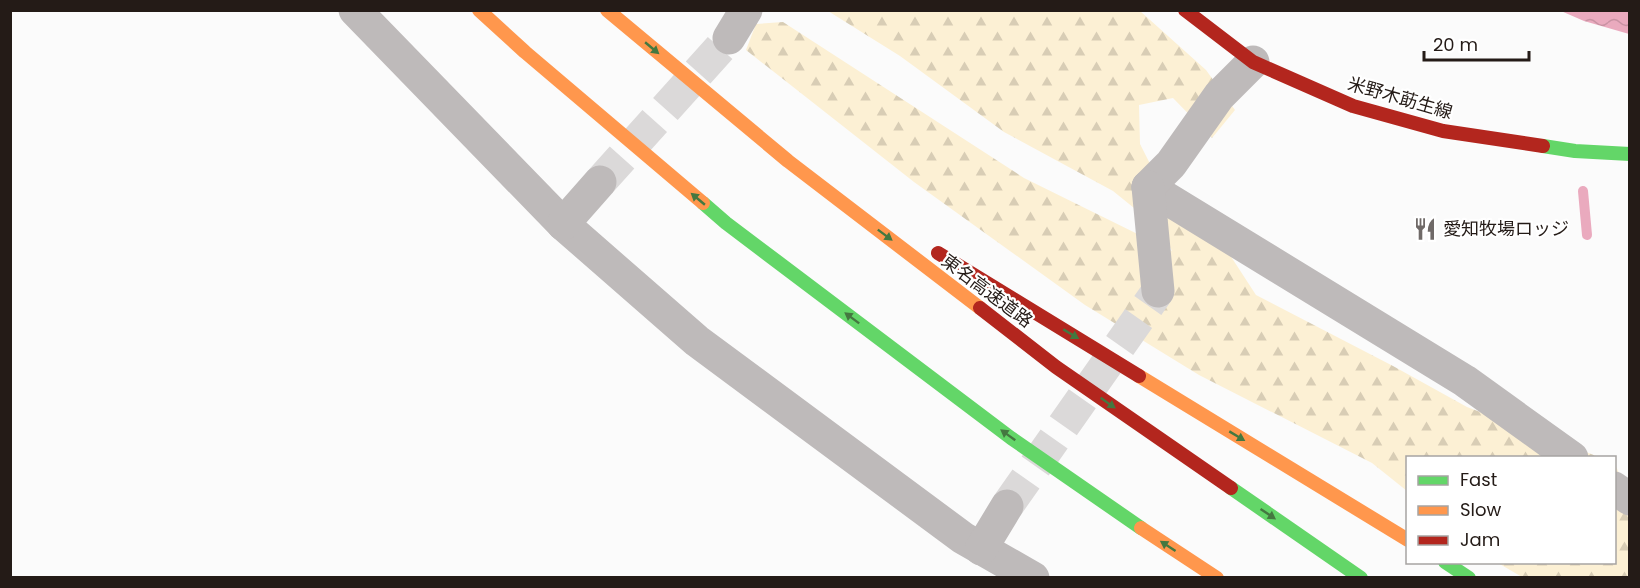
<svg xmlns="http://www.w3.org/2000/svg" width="1640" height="588" viewBox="0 0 1640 588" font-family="Poppins,'Noto Sans JP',sans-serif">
<defs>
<pattern id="forest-firs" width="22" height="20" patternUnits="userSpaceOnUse" patternTransform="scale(1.5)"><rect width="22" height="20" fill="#fcf0d4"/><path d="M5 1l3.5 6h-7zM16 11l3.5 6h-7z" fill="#d8cdb5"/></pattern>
<pattern id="water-waves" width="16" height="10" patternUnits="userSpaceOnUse" patternTransform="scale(1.5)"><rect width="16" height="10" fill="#eaaabe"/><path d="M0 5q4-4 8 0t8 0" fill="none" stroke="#c992a3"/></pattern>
</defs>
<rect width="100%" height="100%" fill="#fbfbfb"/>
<!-- forest -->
<g fill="url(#forest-firs)">
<polygon points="828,11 1140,11 1206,70 1235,110 1212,138 1173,98 1139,105 1140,144 1178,219 1228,252 1256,295 1393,366 1467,407 1599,457 1408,458 1407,491 1372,463 1199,375 1085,305 914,182 746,50 756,24 783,22 1024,178 1172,251 1160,229 1113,191 1004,132 900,56"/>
<polygon points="1615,464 1629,496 1629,577 1522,577 1498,563 1614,562"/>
</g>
<!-- water -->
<polygon fill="url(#water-waves)" points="1561,11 1629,11 1629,34 1584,21"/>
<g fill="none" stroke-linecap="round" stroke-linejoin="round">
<!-- stream -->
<polyline stroke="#eaaabe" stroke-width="10" points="1583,191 1587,235"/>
<!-- street-tunnel -->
<g stroke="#dbd9d9" stroke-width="33" stroke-dasharray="33 16" stroke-linecap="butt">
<polyline points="600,182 729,38"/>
<polyline points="1007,506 1158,291"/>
</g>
<!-- street -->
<g stroke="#bebaba" stroke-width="33">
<polyline points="355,10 563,224 697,341 963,538 1033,578"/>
<polyline points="729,38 746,10"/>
<polyline points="1148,187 1465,381 1572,458"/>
<polyline points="1148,187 1171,164 1219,96 1253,62"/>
<polyline points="1148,187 1158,291"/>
<polyline points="563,224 600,182"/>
<polyline points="1614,488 1630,499"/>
<polyline points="981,549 1007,506"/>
</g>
<!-- fast -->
<g stroke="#63d668" stroke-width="14">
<polyline points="1543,146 1575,151 1630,154"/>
<polyline points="703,203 726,223 1011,438 1141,528"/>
<polyline points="1231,488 1361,578"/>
<polyline points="1445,562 1469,578"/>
</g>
<!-- slow -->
<g stroke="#ff974d" stroke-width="14">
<polyline points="479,10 525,52 703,203"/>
<polyline points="607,10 788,161 980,308"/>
<polyline points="1139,376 1408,540"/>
<polyline points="1141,528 1217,578"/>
</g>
<!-- jam -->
<g stroke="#b3261e" stroke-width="14">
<polyline points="1185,10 1253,62 1353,106 1443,131 1543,146"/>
<polyline points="938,253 1139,376"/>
<polyline points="980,308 1056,367 1231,488"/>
</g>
</g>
<!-- one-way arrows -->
<defs><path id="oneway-solid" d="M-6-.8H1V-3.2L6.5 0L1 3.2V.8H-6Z" transform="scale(1.5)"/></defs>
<g fill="#447840">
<use href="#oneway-solid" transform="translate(652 48) rotate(40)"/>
<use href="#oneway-solid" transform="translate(698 199) rotate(-140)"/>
<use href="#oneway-solid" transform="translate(885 235) rotate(37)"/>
<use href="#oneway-solid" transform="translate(852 318) rotate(-143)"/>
<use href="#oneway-solid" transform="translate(1071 334) rotate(31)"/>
<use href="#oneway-solid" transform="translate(1108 403) rotate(35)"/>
<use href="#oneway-solid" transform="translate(1008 435) rotate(-144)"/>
<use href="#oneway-solid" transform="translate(1237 436) rotate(31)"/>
<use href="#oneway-solid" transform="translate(1268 514) rotate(34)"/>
<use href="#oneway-solid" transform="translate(1168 546) rotate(-147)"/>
</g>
<!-- icons -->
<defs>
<g id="restaurant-bare" transform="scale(1.8)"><path d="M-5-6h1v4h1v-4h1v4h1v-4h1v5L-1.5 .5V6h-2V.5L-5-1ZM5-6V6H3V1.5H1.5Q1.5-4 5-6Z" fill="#6f6967" stroke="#fff" stroke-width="2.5" paint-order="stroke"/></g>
</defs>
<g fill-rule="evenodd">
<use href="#restaurant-bare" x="1425" y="229"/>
</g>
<g text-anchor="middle" stroke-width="4.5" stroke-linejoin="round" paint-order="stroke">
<!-- street labels -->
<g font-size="18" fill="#241b17" stroke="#fff">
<text transform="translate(1400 98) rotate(16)" y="6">米野木莇生線</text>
<text transform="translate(987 291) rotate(37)" y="6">東名高速道路</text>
</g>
<!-- poi labels -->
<g font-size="18" fill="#241b17" stroke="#fff" text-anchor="start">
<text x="1443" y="235">愛知牧場ロッジ</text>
</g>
</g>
<!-- border -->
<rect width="1640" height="588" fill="none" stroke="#241b17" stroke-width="24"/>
<!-- legend -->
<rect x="1406" y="456" width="210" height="108" fill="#ffffff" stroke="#a7a4a2" stroke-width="1.5"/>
<rect x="1418" y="476" width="30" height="9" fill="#63d668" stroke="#a7a4a2" stroke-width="1.5"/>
<text x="1460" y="486" font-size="18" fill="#241b17">Fast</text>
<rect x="1418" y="506" width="30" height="9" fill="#ff974d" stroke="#a7a4a2" stroke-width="1.5"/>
<text x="1460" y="516" font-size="18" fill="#241b17">Slow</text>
<rect x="1418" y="536" width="30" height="9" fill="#b3261e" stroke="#a7a4a2" stroke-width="1.5"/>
<text x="1460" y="546" font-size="18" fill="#241b17">Jam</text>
<!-- scale -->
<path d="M1424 51v9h105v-9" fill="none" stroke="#241b17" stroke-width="3"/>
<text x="1433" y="51" font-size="18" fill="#241b17" stroke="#ffffff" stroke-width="4.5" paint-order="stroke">20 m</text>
</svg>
